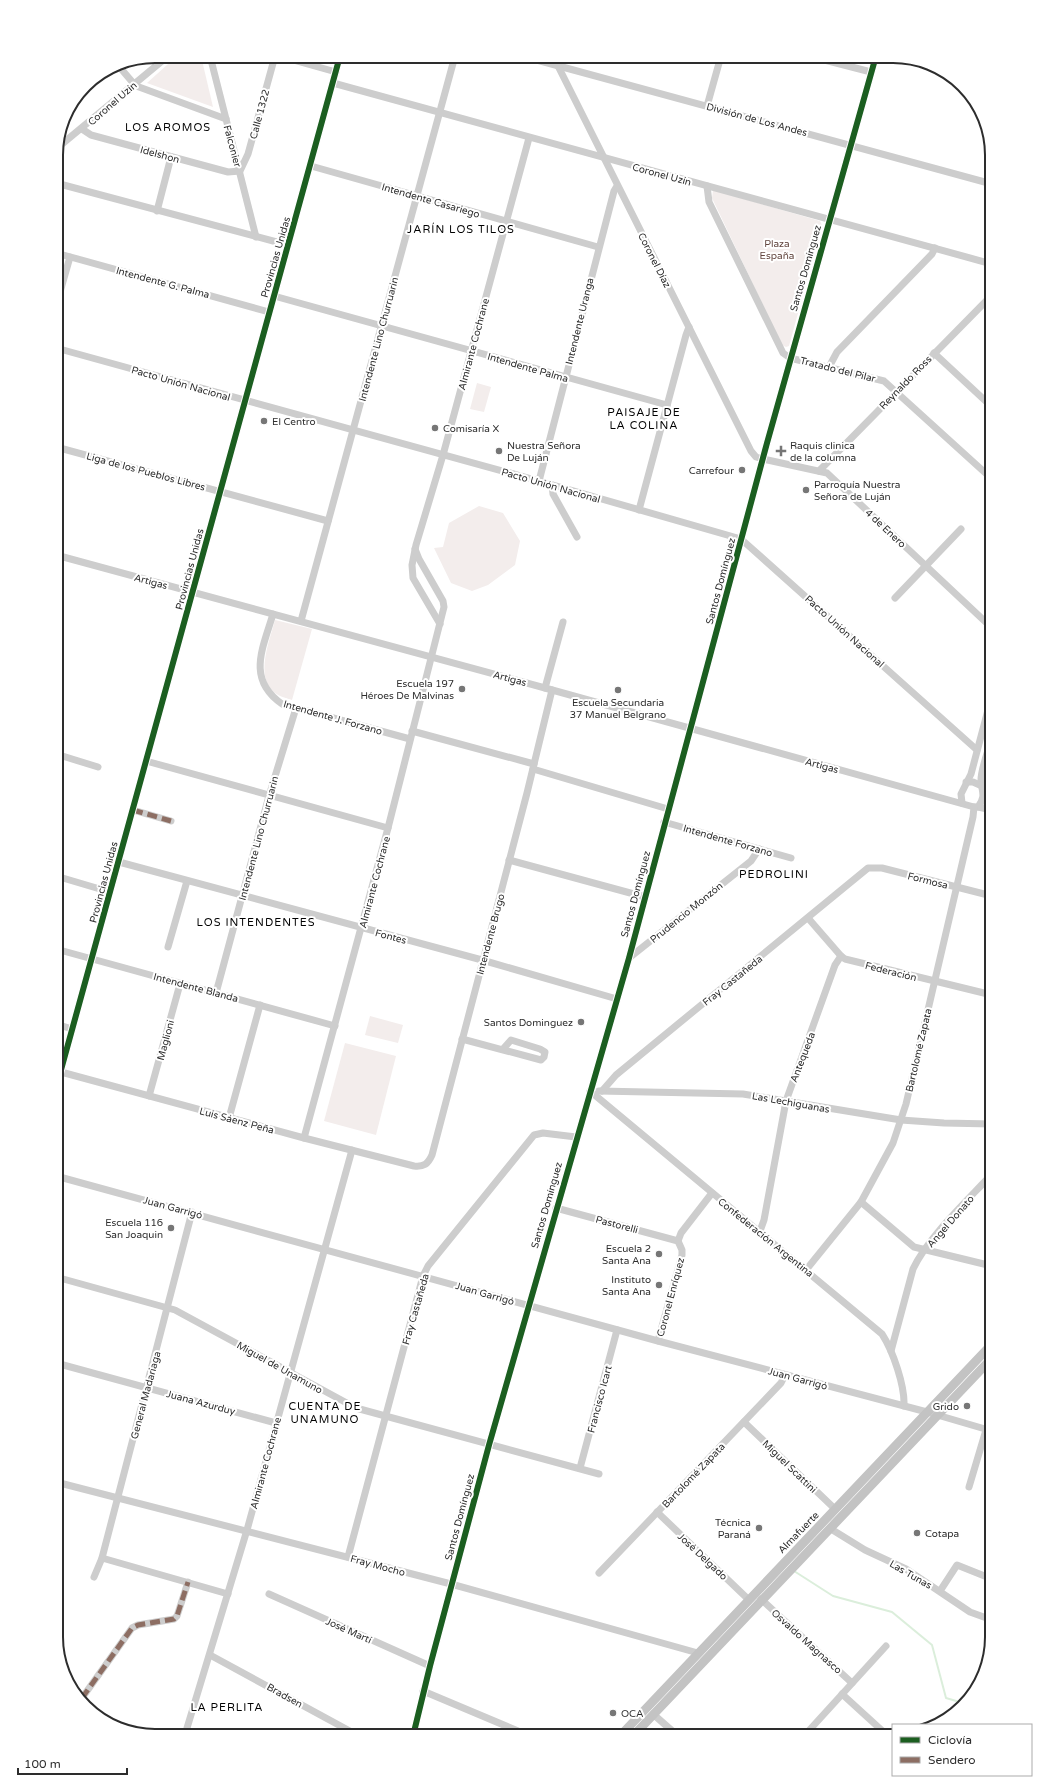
<svg xmlns="http://www.w3.org/2000/svg" width="1048" height="1792" viewBox="0 0 1048 1792" font-family="'Varela Round',sans-serif">
<rect width="100%" height="100%" fill="#fff"/>
<!-- green -->
<g fill="#f3edec">
<polygon points="177,56 201,56 213,107 147,83"/>
<polygon points="713,190 820,221 822,225 789,346 786,347 782,345 712,198"/>
<polygon points="477,383 491,387 484,412 470,409"/>
<polygon points="479,506 503,513 520,541 515,565 488,585 472,591 451,583 434,548 443,547 449,523"/>
<path d="M 275,620 L 312,629 L 292,700 C 287,698 280,697 275,693 C 254,677 270,640 275,620 Z"/>
<polygon points="370,1016 403,1025 398,1043 365,1035"/>
<polygon points="345,1043 396,1056 376,1135 324,1121"/>
</g>
<g fill="none" stroke-linecap="round" stroke-linejoin="round">
<!-- stream -->
<polyline stroke="#dbeedb" stroke-width="2" points="794,1571 833,1596 892,1612 932,1645 946,1698 963,1703"/>
<!-- minor -->
<g stroke="#cdcdcd" stroke-width="7">
<polyline points="210,56 256,237"/>
<polyline points="279,56 336,72"/>
<polyline points="522,56 992,184"/>
<polyline points="553,56 751,451 756,457 763,459 827,473 992,628"/>
<polyline points="809,56 871,72"/>
<polyline points="117,64 134,84 139,87 226,119"/>
<polyline points="333,83 992,264"/>
<polyline points="707,106 721,56"/>
<polyline points="82,129 91,135 228,172 240,171 248,154 275,56"/>
<polyline points="56,149 168,56"/>
<polyline points="311,166 598,247"/>
<polyline points="56,183 288,245"/>
<polyline points="707,186 709,202 783,353 790,358 884,381 992,479"/>
<polyline points="157,211 171,157"/>
<polyline points="56,253 269,312"/>
<polyline points="274,296 667,405"/>
<polyline points="56,306 70,257"/>
<polyline points="56,348 539,481 741,539 977,750"/>
<polyline points="934,353 992,407"/>
<polyline points="829,367 837,352 932,254 935,248"/>
<polyline points="56,447 328,521"/>
<polyline points="819,471 992,295"/>
<polyline points="539,481 614,191 617,186"/>
<polyline points="552,485 553,494 577,537"/>
<polyline points="639,510 686,335 689,327"/>
<path d="M 56,555 L 545,688 L 974,807 L 978,807 C 987,795 981,791 981,780 C 981,768 989,749 992,737"/>
<polyline points="895,598 961,529"/>
<path d="M 273,614 C 263,648 246,679 282,704 L 410,739"/>
<polyline points="301,621 455,56"/>
<polyline points="440,624 413,578 412,565 416,545 443,455 529,138"/>
<polyline points="545,688 563,622"/>
<polyline points="412,731 534,764"/>
<polyline points="56,754 98,767"/>
<polyline points="146,761 388,828"/>
<polyline points="533,769 668,809"/>
<polyline points="966,782 973,782 982,786"/>
<polyline points="962,803 961,794 971,774 992,695"/>
<polyline points="978,807 992,810"/>
<polyline points="133,810 171,821"/>
<polyline points="664,822 791,858"/>
<polyline points="509,860 645,897"/>
<polyline points="119,862 482,960 617,999"/>
<polyline points="56,876 110,892"/>
<polyline points="808,918 841,956 845,959 992,995"/>
<polyline points="168,947 187,881"/>
<polyline points="56,949 335,1026"/>
<polyline points="629,958 751,861 759,849"/>
<polyline points="216,993 269,796 296,708"/>
<polyline points="56,1024 72,1029"/>
<polyline points="462,1039 541,1060 544,1057 545,1052 540,1049 511,1040 503,1049"/>
<path d="M 61,1072 L 304,1138 L 414,1166 C 424,1167 428,1164 432,1155 L 527,793 L 552,690"/>
<polyline points="56,1088 340,56"/>
<path d="M 590,1091 L 882,1334 C 893,1351 905,1386 904,1406"/>
<polyline points="599,1091 743,1094 901,1120 944,1123 992,1124"/>
<polyline points="602,1091 616,1075 868,868 882,868 992,896"/>
<polyline points="149,1096 180,984"/>
<polyline points="229,1118 260,1005"/>
<polyline points="304,1138 388,828 444,607 443,601 419,559 415,549"/>
<polyline points="56,1176 658,1341 927,1412 992,1431"/>
<polyline points="861,1202 914,1247 992,1266"/>
<polyline points="556,1208 678,1241"/>
<polyline points="760,1231 764,1220 786,1101 835,965 841,956"/>
<polyline points="806,1270 861,1202 893,1143 906,1104 973,817 974,807"/>
<polyline points="56,1277 175,1310 356,1408 599,1474"/>
<polyline points="658,1341 682,1255 682,1250 678,1241 681,1233 712,1193"/>
<path d="M 891,1351 L 913,1269 C 928,1237 967,1201 992,1174"/>
<polyline points="56,1363 276,1423"/>
<polyline points="744,1422 835,1509"/>
<polyline points="580,1468 617,1330"/>
<polyline points="56,1482 451,1584 698,1653"/>
<polyline points="969,1487 986,1430"/>
<polyline points="657,1512 749,1600"/>
<polyline points="831,1529 865,1550 906,1569 970,1612 992,1620"/>
<polyline points="348,1557 423,1276 428,1266 534,1135 543,1133 576,1137"/>
<polyline points="102,1558 228,1594"/>
<polyline points="599,1573 781,1383 785,1375"/>
<polyline points="94,1577 102,1558 192,1212"/>
<polyline points="940,1591 957,1565 992,1579"/>
<polyline points="269,1594 430,1666"/>
<polyline points="761,1599 852,1683"/>
<polyline points="210,1655 359,1736"/>
<polyline points="423,1691 518,1731 522,1736"/>
<polyline points="842,1694 888,1736"/>
<polyline points="82,1698 132,1628 138,1625 174,1619 177,1616 188,1582"/>
<polyline points="653,1714 678,1736"/>
<polyline points="190,1736 187,1732 187,1728 247,1530 352,1150"/>
<polyline points="413,1736 430,1666 489,1445 629,958 767,443 876,56"/>
<polyline points="804,1736 886,1646"/>
</g>
<!-- major -->
<g stroke="#c3c3c3" stroke-width="9">
<polyline points="620,1736 992,1344"/>
<polyline points="633,1736 992,1358"/>
</g>
<!-- quiet -->
<g stroke="#8d6e63" stroke-width="5" stroke-dasharray="10 5" stroke-linecap="butt">
<polyline points="133,810 171,821"/>
<polyline points="82,1698 132,1628 138,1625 174,1619 177,1616 188,1582"/>
</g>
<!-- cycleway casing -->
<g stroke="#fff" stroke-width="8">
<g id="cycleway">
<polyline points="56,1088 340,56"/>
<polyline points="413,1736 430,1666 489,1445 629,958 767,443 876,56"/>
</g>
</g>
<!-- cycleway -->
<use href="#cycleway" stroke="#1b5e20" stroke-width="6"/>
</g>
<!-- markers -->
<g fill="#767676" stroke="#fff" stroke-width="1.5">
<circle cx="264" cy="421" r="4"/>
<circle cx="435" cy="428" r="4"/>
<circle cx="499" cy="451" r="4"/>
<path d="M779 445h4v4h4v4h-4v4h-4v-4h-4v-4h4z"/>
<circle cx="742" cy="470" r="4"/>
<circle cx="806" cy="490" r="4"/>
<circle cx="462" cy="689" r="4"/>
<circle cx="618" cy="690" r="4"/>
<circle cx="581" cy="1022" r="4"/>
<circle cx="171" cy="1228" r="4"/>
<circle cx="659" cy="1254" r="4"/>
<circle cx="659" cy="1285" r="4"/>
<circle cx="967" cy="1406" r="4"/>
<circle cx="759" cy="1528" r="4"/>
<circle cx="917" cy="1533" r="4"/>
<circle cx="613" cy="1713" r="4"/>
</g>
<g text-anchor="middle" stroke-width="4" stroke-linejoin="round" paint-order="stroke">
<!-- street labels -->
<g font-size="10" fill="#2d2d2d" stroke="#fff">
<text transform="translate(112 103) rotate(-41)" y="4">Coronel Uzín</text>
<text transform="translate(259 114) rotate(-75)" y="4">Calle 1322</text>
<text transform="translate(757 119) rotate(15)" y="4">División de Los Andes</text>
<text transform="translate(233 146) rotate(75)" y="4">Falconier</text>
<text transform="translate(160 154) rotate(15)" y="4">Idelshon</text>
<text transform="translate(662 174) rotate(15)" y="4">Coronel Uzín</text>
<text transform="translate(431 200) rotate(16)" y="4">Intendente Casariego</text>
<text transform="translate(275 257) rotate(-74)" y="4">Provincias Unidas</text>
<text transform="translate(655 260) rotate(63)" y="4">Coronel Díaz</text>
<text transform="translate(805 268) rotate(-74)" y="4">Santos Domínguez</text>
<text transform="translate(163 282) rotate(15)" y="4">Intendente G. Palma</text>
<text transform="translate(579 321) rotate(-76)" y="4">Intendente Uranga</text>
<text transform="translate(378 339) rotate(-75)" y="4">Intendente Lino Churruarin</text>
<text transform="translate(473 344) rotate(-75)" y="4">Almirante Cochrane</text>
<text transform="translate(528 367) rotate(16)" y="4">Intendente Palma</text>
<text transform="translate(838 369) rotate(14)" y="4">Tratado del Pilar</text>
<text transform="translate(905 382) rotate(-46)" y="4">Reynaldo Ross</text>
<text transform="translate(181 383) rotate(16)" y="4">Pacto Unión Nacional</text>
<text transform="translate(146 471) rotate(15)" y="4">Liga de los Pueblos Libres</text>
<text transform="translate(551 485) rotate(16)" y="4">Pacto Unión Nacional</text>
<text transform="translate(886 528) rotate(43)" y="4">4 de Enero</text>
<text transform="translate(189 569) rotate(-75)" y="4">Provincias Unidas</text>
<text transform="translate(151 581) rotate(15)" y="4">Artigas</text>
<text transform="translate(720 581) rotate(-75)" y="4">Santos Domínguez</text>
<text transform="translate(845 631) rotate(42)" y="4">Pacto Unión Nacional</text>
<text transform="translate(510 678) rotate(15)" y="4">Artigas</text>
<text transform="translate(333 717) rotate(16)" y="4">Intendente J. Forzano</text>
<text transform="translate(822 765) rotate(15)" y="4">Artigas</text>
<text transform="translate(258 838) rotate(-75)" y="4">Intendente Lino Churruarin</text>
<text transform="translate(728 840) rotate(16)" y="4">Intendente Forzano</text>
<text transform="translate(928 880) rotate(14)" y="4">Formosa</text>
<text transform="translate(103 882) rotate(-75)" y="4">Provincias Unidas</text>
<text transform="translate(374 882) rotate(-75)" y="4">Almirante Cochrane</text>
<text transform="translate(635 894) rotate(-75)" y="4">Santos Domínguez</text>
<text transform="translate(686 912) rotate(-39)" y="4">Prudencio Monzón</text>
<text transform="translate(490 934) rotate(-75)" y="4">Intendente Brugo</text>
<text transform="translate(391 936) rotate(15)" y="4">Fontes</text>
<text transform="translate(891 971) rotate(14)" y="4">Federación</text>
<text transform="translate(732 980) rotate(-39)" y="4">Fray Castañeda</text>
<text transform="translate(196 987) rotate(15)" y="4">Intendente Blanda</text>
<text transform="translate(165 1040) rotate(-75)" y="4">Maglioni</text>
<text transform="translate(918 1050) rotate(-77)" y="4">Bartolomé Zapata</text>
<text transform="translate(802 1057) rotate(-69)" y="4">Antequeda</text>
<text transform="translate(791 1102) rotate(10)" y="4">Las Lechiguanas</text>
<text transform="translate(237 1120) rotate(15)" y="4">Luis Sáenz Peña</text>
<text transform="translate(546 1205) rotate(-74)" y="4">Santos Domínguez</text>
<text transform="translate(173 1207) rotate(15)" y="4">Juan Garrigó</text>
<text transform="translate(950 1221) rotate(-49)" y="4">Angel Donato</text>
<text transform="translate(617 1224) rotate(15)" y="4">Pastorelli</text>
<text transform="translate(766 1237) rotate(39)" y="4">Confederación Argentina</text>
<text transform="translate(485 1293) rotate(16)" y="4">Juan Garrigó</text>
<text transform="translate(670 1297) rotate(-75)" y="4">Coronel Enríquez</text>
<text transform="translate(415 1309) rotate(-74)" y="4">Fray Castañeda</text>
<text transform="translate(280 1367) rotate(29)" y="4">Miguel de Unamuno</text>
<text transform="translate(798 1378) rotate(15)" y="4">Juan Garrigó</text>
<text transform="translate(145 1395) rotate(-75)" y="4">General Madariaga</text>
<text transform="translate(599 1399) rotate(-75)" y="4">Francisco Icart</text>
<text transform="translate(201 1402) rotate(15)" y="4">Juana Azurduy</text>
<text transform="translate(265 1463) rotate(-75)" y="4">Almirante Cochrane</text>
<text transform="translate(790 1466) rotate(44)" y="4">Miguel Scattini</text>
<text transform="translate(693 1475) rotate(-46)" y="4">Bartolomé Zapata</text>
<text transform="translate(459 1517) rotate(-75)" y="4">Santos Domínguez</text>
<text transform="translate(798 1532) rotate(-46)" y="4">Almafuerte</text>
<text transform="translate(703 1556) rotate(43)" y="4">José Delgado</text>
<text transform="translate(378 1565) rotate(15)" y="4">Fray Mocho</text>
<text transform="translate(911 1574) rotate(30)" y="4">Las Tunas</text>
<text transform="translate(349 1630) rotate(24)" y="4">José Martí</text>
<text transform="translate(807 1641) rotate(42)" y="4">Osvaldo Magnasco</text>
<text transform="translate(285 1695) rotate(29)" y="4">Bradsen</text>
</g>
<!-- park labels -->
<g font-size="10" fill="#634740" stroke="#fff">
<text x="777" y="247">Plaza<tspan x="777" dy="12">España</tspan></text>
</g>
<!-- poi labels -->
<g font-size="10" fill="#2d2d2d" stroke="#fff" text-anchor="end">
<text x="272" y="425" text-anchor="start">El Centro</text>
<text x="443" y="432" text-anchor="start">Comisaría X</text>
<text x="507" y="449" text-anchor="start">Nuestra Señora<tspan x="507" dy="12">De Luján</tspan></text>
<text x="790" y="449" text-anchor="start">Raquis clinica<tspan x="790" dy="12">de la columna</tspan></text>
<text x="734" y="474">Carrefour</text>
<text x="814" y="488" text-anchor="start">Parroquía Nuestra<tspan x="814" dy="12">Señora de Luján</tspan></text>
<text x="454" y="687">Escuela 197<tspan x="454" dy="12">Héroes De Malvinas</tspan></text>
<text x="618" y="706" text-anchor="middle">Escuela Secundaria<tspan x="618" dy="12">37 Manuel Belgrano</tspan></text>
<text x="573" y="1026">Santos Dominguez</text>
<text x="163" y="1226">Escuela 116<tspan x="163" dy="12">San Joaquin</tspan></text>
<text x="651" y="1252">Escuela 2<tspan x="651" dy="12">Santa Ana</tspan></text>
<text x="651" y="1283">Instituto<tspan x="651" dy="12">Santa Ana</tspan></text>
<text x="959" y="1410">Grido</text>
<text x="751" y="1526">Técnica<tspan x="751" dy="12">Paraná</tspan></text>
<text x="925" y="1537" text-anchor="start">Cotapa</text>
<text x="621" y="1717" text-anchor="start">OCA</text>
</g>
<!-- neighbourhood labels -->
<g font-size="11" letter-spacing="1" fill="#000" stroke="#fff">
<text x="168" y="131">LOS AROMOS</text>
<text x="461" y="233">JARÍN LOS TILOS</text>
<text x="644" y="416">PAISAJE DE<tspan x="644" dy="13">LA COLINA</tspan></text>
<text x="774" y="878">PEDROLINI</text>
<text x="256" y="926">LOS INTENDENTES</text>
<text x="325" y="1410">CUENTA DE<tspan x="325" dy="13">UNAMUNO</tspan></text>
<text x="227" y="1711">LA PERLITA</text>
</g>
</g>
<!-- crop -->
<path d="M0 0H1048V1792H0ZM155 63H893A92 92 0 0 1 985 155V1637A92 92 0 0 1 893 1729H155A92 92 0 0 1 63 1637V155A92 92 0 0 1 155 63Z" fill="#fff" fill-rule="evenodd"/>
<path fill="none" stroke="#2d2d2d" stroke-width="2" d="M155 63H893A92 92 0 0 1 985 155V1637A92 92 0 0 1 893 1729H155A92 92 0 0 1 63 1637V155A92 92 0 0 1 155 63Z"/>
<!-- legend -->
<rect x="892" y="1724" width="140" height="52" fill="#ffffff" stroke="#ababab"/>
<rect x="900" y="1737" width="20" height="6" fill="#1b5e20" stroke="#ababab"/>
<text x="928" y="1744" font-size="12" fill="#2d2d2d">Ciclovía</text>
<rect x="900" y="1757" width="20" height="6" fill="#8d6e63" stroke="#ababab"/>
<text x="928" y="1764" font-size="12" fill="#2d2d2d">Sendero</text>
<!-- scale -->
<path d="M18 1768v6h109v-6" fill="none" stroke="#2d2d2d" stroke-width="2"/>
<text x="24" y="1768" font-size="12" fill="#2d2d2d" stroke="#ffffff" stroke-width="3" paint-order="stroke">100 m</text>
</svg>
